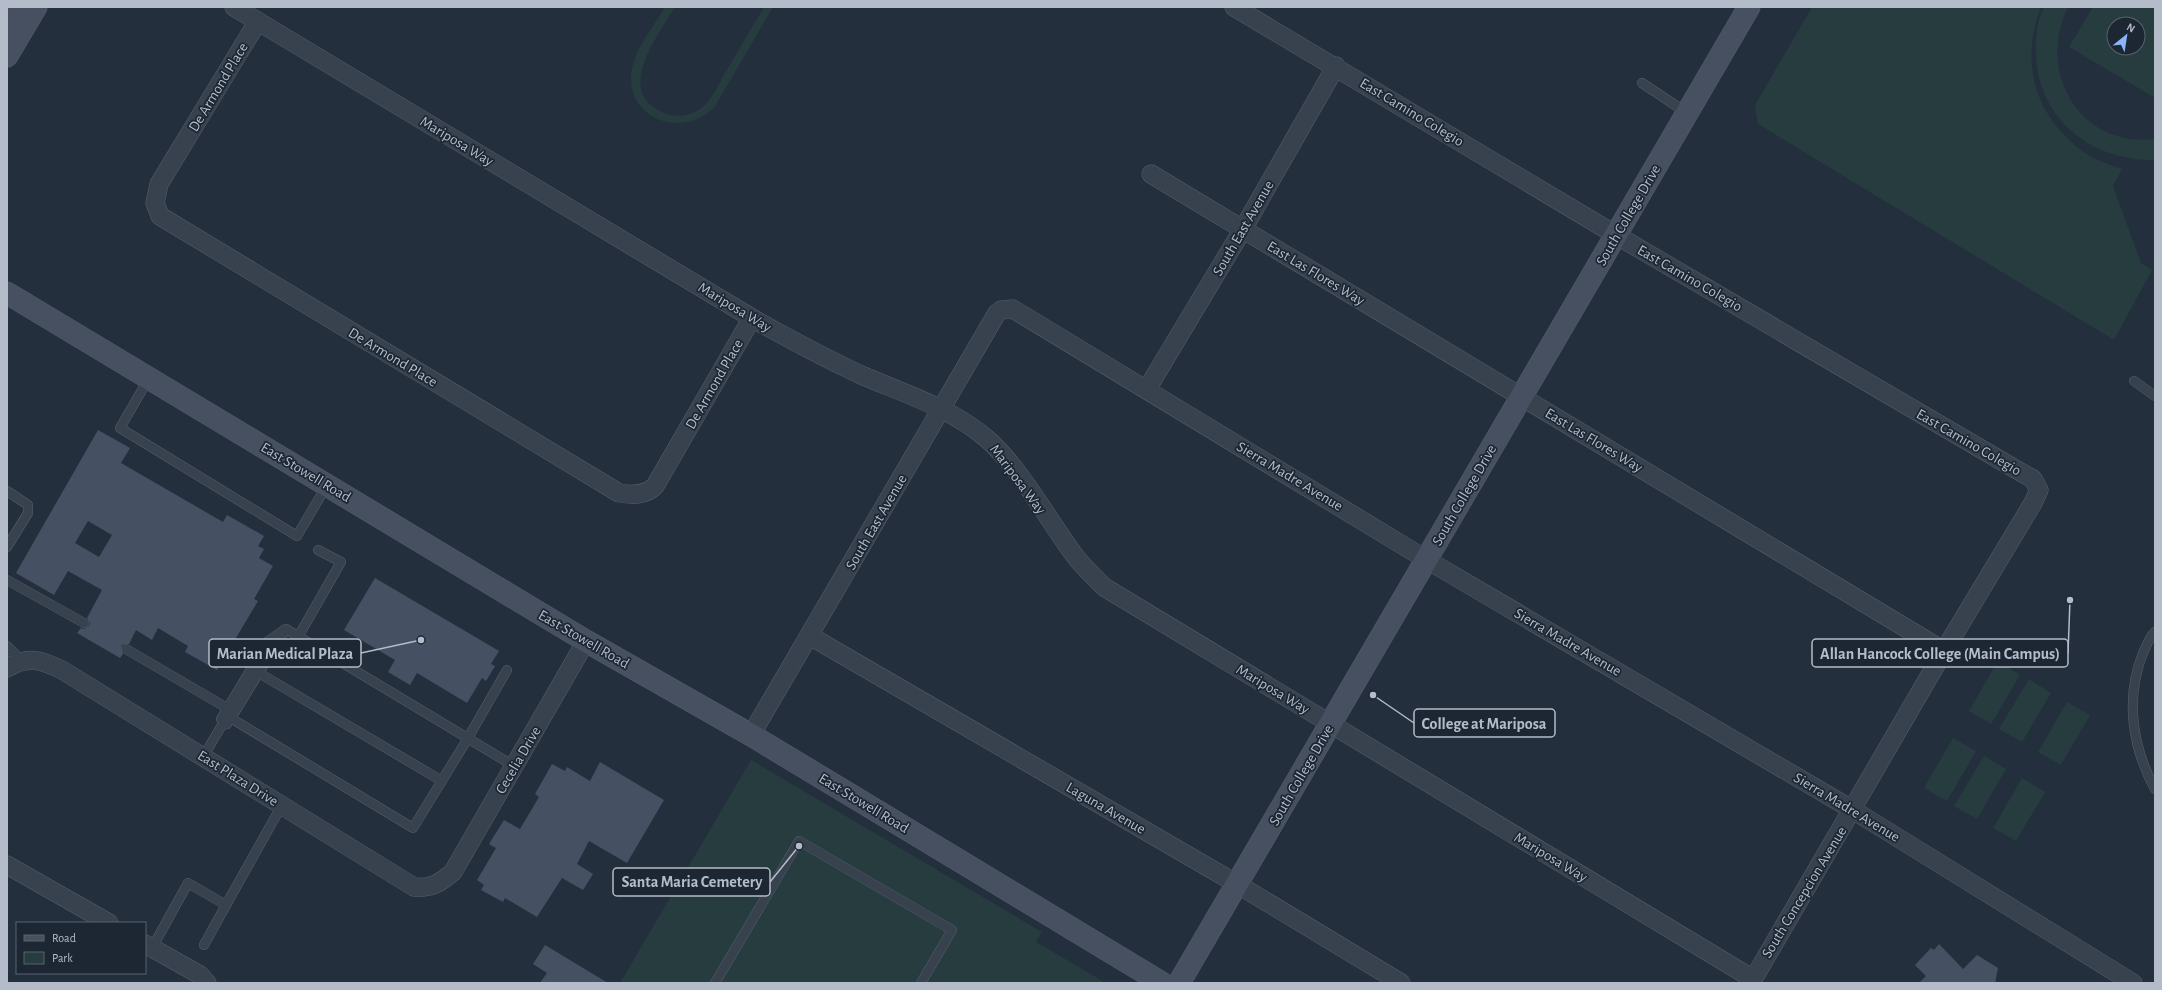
<svg xmlns="http://www.w3.org/2000/svg" width="2162" height="990" viewBox="0 0 2162 990" font-family="'Alegreya Sans',sans-serif">
<rect width="100%" height="100%" fill="#242f3e"/>
<!-- green -->
<g fill="#263c3f" fill-rule="evenodd">
<path d="M 665,7 L 675,7 C 658,36 613,92 664,113 C 676,118 691,116 701,108 C 712,100 718,85 725,73 C 738,51 751,29 764,7 L 773,7 L 714,108 C 681,140 623,118 632,69 C 636,47 654,26 665,7 Z"/>
<path d="M 1812,7 L 2041,7 C 2020,62 2034,114 2081,150 C 2093,159 2108,164 2122,169 L 2113,186 L 2141,263 L 2152,270 L 2114,340 L 1758,124 L 1755,105 Z"/>
<path d="M 2044,7 L 2068,7 C 2036,72 2080,148 2155,139 L 2155,160 C 2091,161 2037,119 2036,52 C 2035,37 2037,20 2044,7 Z"/>
<path d="M 2093,7 L 2155,7 L 2155,98 L 2069,47 ZM 2114,24 L 2138,24 L 2138,48 L 2114,48 Z"/>
<polygon points="1998,661 2020,675 1991,724 1969,711"/>
<polygon points="2029,679 2051,693 2022,742 1999,729"/>
<polygon points="2067,702 2090,715 2061,765 2038,752"/>
<polygon points="1953,738 1976,751 1947,801 1924,788"/>
<polygon points="1984,756 2006,769 1977,819 1954,806"/>
<polygon points="751,760 1042,932 1036,942 1106,983 620,983"/>
<polygon points="2022,778 2045,792 2016,841 1993,828"/>
</g>
<!-- building -->
<g fill="#455162" fill-rule="evenodd">
<path d="M 98,430 L 130,448 L 121,463 L 223,522 L 227,515 L 264,536 L 258,546 L 264,549 L 259,558 L 273,566 L 254,599 L 258,601 L 217,670 L 185,652 L 188,646 L 158,628 L 152,640 L 136,630 L 129,644 L 123,644 L 121,646 L 123,654 L 120,658 L 77,633 L 81,628 L 84,629 L 89,626 L 90,623 L 87,618 L 102,590 L 68,571 L 54,595 L 16,573 ZM 88,521 L 112,535 L 99,557 L 75,543 Z"/>
<polygon points="375,578 499,651 491,664 495,666 486,681 482,678 467,703 417,673 410,685 388,672 395,660 344,630"/>
<polygon points="600,762 664,800 627,863 589,841 577,864 593,874 583,890 562,878 537,917 505,898 503,902 481,890 484,885 477,880 496,848 489,844 504,820 520,829 539,797 535,794 552,764 565,771 567,767 590,781"/>
<polygon points="1939,944 1963,969 1977,955 1998,968 1995,983 1919,983 1926,976 1915,965 1931,948 1934,950"/>
<polygon points="545,945 608,983 540,983 547,973 533,964"/>
</g>
<g fill="none" stroke-linecap="round" stroke-linejoin="round">
<!-- lane casing -->
<g stroke="#565f6c" stroke-width="10">
<g id="lane">
<polyline points="1642,83 1687,113"/>
<polyline points="149,378 120,428 297,536 327,485"/>
<polyline points="2134,381 2155,396"/>
<polyline points="7,491 28,505 28,513 7,547"/>
<polyline points="7,580 84,623"/>
<polyline points="286,629 514,766"/>
<path d="M 2155,632 C 2149,637 2147,645 2143,653 C 2125,698 2132,747 2155,789"/>
<polyline points="298,637 341,562 318,550"/>
<polyline points="7,646 22,661"/>
<polyline points="126,649 227,708"/>
<polyline points="259,673 442,781"/>
<polyline points="224,714 413,828 468,738 507,670"/>
<polyline points="221,719 268,641 284,630"/>
<polyline points="203,757 222,725 227,724 231,718 286,629"/>
<polyline points="204,945 226,905"/>
<polyline points="152,948 188,883 226,905 282,805"/>
<polyline points="715,983 799,841 952,930 921,983"/>
</g>
</g>
<!-- street casing -->
<g stroke="#565f6c" stroke-width="19">
<g id="street">
<path d="M 234,7 L 752,318 C 787,338 823,357 859,374 C 902,393 950,407 986,438 C 1020,467 1048,520 1075,556 C 1083,567 1095,577 1104,587 L 1753,979"/>
<polyline points="1234,7 1616,235 2017,470 2033,479 2039,490 2033,503 1944,651 1751,983"/>
<path d="M 258,21 L 159,184 L 155,203 L 160,216 L 619,493 C 631,495 645,496 655,486 L 752,318"/>
<polyline points="1151,174 1944,651"/>
<polyline points="1147,389 1243,229 1336,66"/>
<polyline points="810,636 1237,884 1401,983"/>
<path d="M 7,668 C 29,655 41,660 62,670 L 414,887 C 431,889 440,883 453,872 L 586,641"/>
<polyline points="751,735 997,313 1001,310 1013,309 1427,560 1853,810 2133,983"/>
<polyline points="7,865 109,923"/>
<polyline points="145,944 200,975 207,983"/>
</g>
</g>
<!-- secondary casing -->
<g stroke="#565f6c" stroke-width="23">
<g id="secondary">
<polyline points="7,21 16,7"/>
<polyline points="7,56 36,7"/>
<polyline points="7,293 586,641 751,735 1162,983"/>
<polyline points="1179,983 1749,7"/>
</g>
</g>
<!-- lane -->
<use href="#lane" stroke="#38414e" stroke-width="9"/>
<!-- street -->
<use href="#street" stroke="#38414e" stroke-width="18"/>
<!-- secondary -->
<use href="#secondary" stroke="#465061" stroke-width="22"/>
</g>
<g text-anchor="middle" stroke-width="3.5" stroke-linejoin="round" paint-order="stroke">
<!-- street labels -->
<g font-size="15" fill="#b4bcc9" stroke="#1d2633">
<text transform="translate(218 87) rotate(-59)" y="5">De Armond Place</text>
<text transform="translate(1412 112) rotate(31)" y="5">East Camino Colegio</text>
<text transform="translate(457 141) rotate(31)" y="5">Mariposa Way</text>
<text transform="translate(1628 215) rotate(-60)" y="5">South College Drive</text>
<text transform="translate(1243 228) rotate(-60)" y="5">South East Avenue</text>
<text transform="translate(1316 273) rotate(31)" y="5">East Las Flores Way</text>
<text transform="translate(1690 278) rotate(30)" y="5">East Camino Colegio</text>
<text transform="translate(735 307) rotate(31)" y="5">Mariposa Way</text>
<text transform="translate(393 357) rotate(31)" y="5">De Armond Place</text>
<text transform="translate(714 384) rotate(-60)" y="5">De Armond Place</text>
<text transform="translate(1594 440) rotate(31)" y="5">East Las Flores Way</text>
<text transform="translate(1969 442) rotate(30)" y="5">East Camino Colegio</text>
<text transform="translate(306 472) rotate(31)" y="5">East Stowell Road</text>
<text transform="translate(1290 476) rotate(31)" y="5">Sierra Madre Avenue</text>
<text transform="translate(1018 479) rotate(53)" y="5">Mariposa Way</text>
<text transform="translate(1464 495) rotate(-60)" y="5">South College Drive</text>
<text transform="translate(876 522) rotate(-60)" y="5">South East Avenue</text>
<text transform="translate(584 639) rotate(30)" y="5">East Stowell Road</text>
<text transform="translate(1568 642) rotate(30)" y="5">Sierra Madre Avenue</text>
<text transform="translate(1273 689) rotate(31)" y="5">Mariposa Way</text>
<text transform="translate(518 760) rotate(-60)" y="5">Cecelia Drive</text>
<text transform="translate(1301 775) rotate(-60)" y="5">South College Drive</text>
<text transform="translate(238 778) rotate(32)" y="5">East Plaza Drive</text>
<text transform="translate(864 803) rotate(31)" y="5">East Stowell Road</text>
<text transform="translate(1847 807) rotate(31)" y="5">Sierra Madre Avenue</text>
<text transform="translate(1106 808) rotate(30)" y="5">Laguna Avenue</text>
<text transform="translate(1551 857) rotate(31)" y="5">Mariposa Way</text>
<text transform="translate(1804 892) rotate(-59)" y="5">South Concepcion Avenue</text>
</g>
</g>
<!-- callouts -->
<path fill="none" stroke="#b4bcc9" stroke-width="1.5" d="M421 640L361 653M2070 600L2068 653M1373 695L1414 723M799 846L770 882"/>
<g fill="#b4bcc9" stroke="#1d2633" stroke-width="1.5">
<circle cx="421" cy="640" r="4"/>
<circle cx="2070" cy="600" r="4"/>
<circle cx="1373" cy="695" r="4"/>
<circle cx="799" cy="846" r="4"/>
</g>
<g fill="#1d2633" stroke="#b4bcc9" stroke-width="1.5">
<rect x="209" y="639" width="152" height="28" rx="4"/>
<rect x="1812" y="639" width="256" height="28" rx="4"/>
<rect x="1414" y="709" width="141" height="28" rx="4"/>
<rect x="613" y="868" width="157" height="28" rx="4"/>
</g>
<g font-size="16" text-anchor="middle" font-weight="bold" fill="#b4bcc9">
<text x="285" y="659">Marian Medical Plaza</text>
<text x="1940" y="659">Allan Hancock College (Main Campus)</text>
<text x="1484" y="729">College at Mariposa</text>
<text x="692" y="887">Santa Maria Cemetery</text>
</g>
<!-- border -->
<rect width="2162" height="990" fill="none" stroke="#b4bcc9" stroke-width="16"/>
<!-- legend -->
<rect x="16" y="922" width="130" height="52" fill="#1d2633" stroke="#59626f"/>
<rect x="24" y="935" width="20" height="6" fill="#465061" stroke="#59626f"/>
<text x="52" y="942" font-size="12" fill="#b4bcc9">Road</text>
<rect x="24" y="952" width="20" height="12" fill="#263c3f" stroke="#59626f"/>
<text x="52" y="962" font-size="12" fill="#b4bcc9">Park</text>
<!-- north arrow -->
<g transform="translate(2126 36) rotate(30)"><circle r="19" fill="#1d2633" stroke="#59626f"/>
<path d="M0-3L7 15L0 10L-7 15Z" fill="#8ab4f8"/>
<text y="-6" font-size="11" font-weight="bold" text-anchor="middle" fill="#b4bcc9">N</text>
</g>
</svg>
